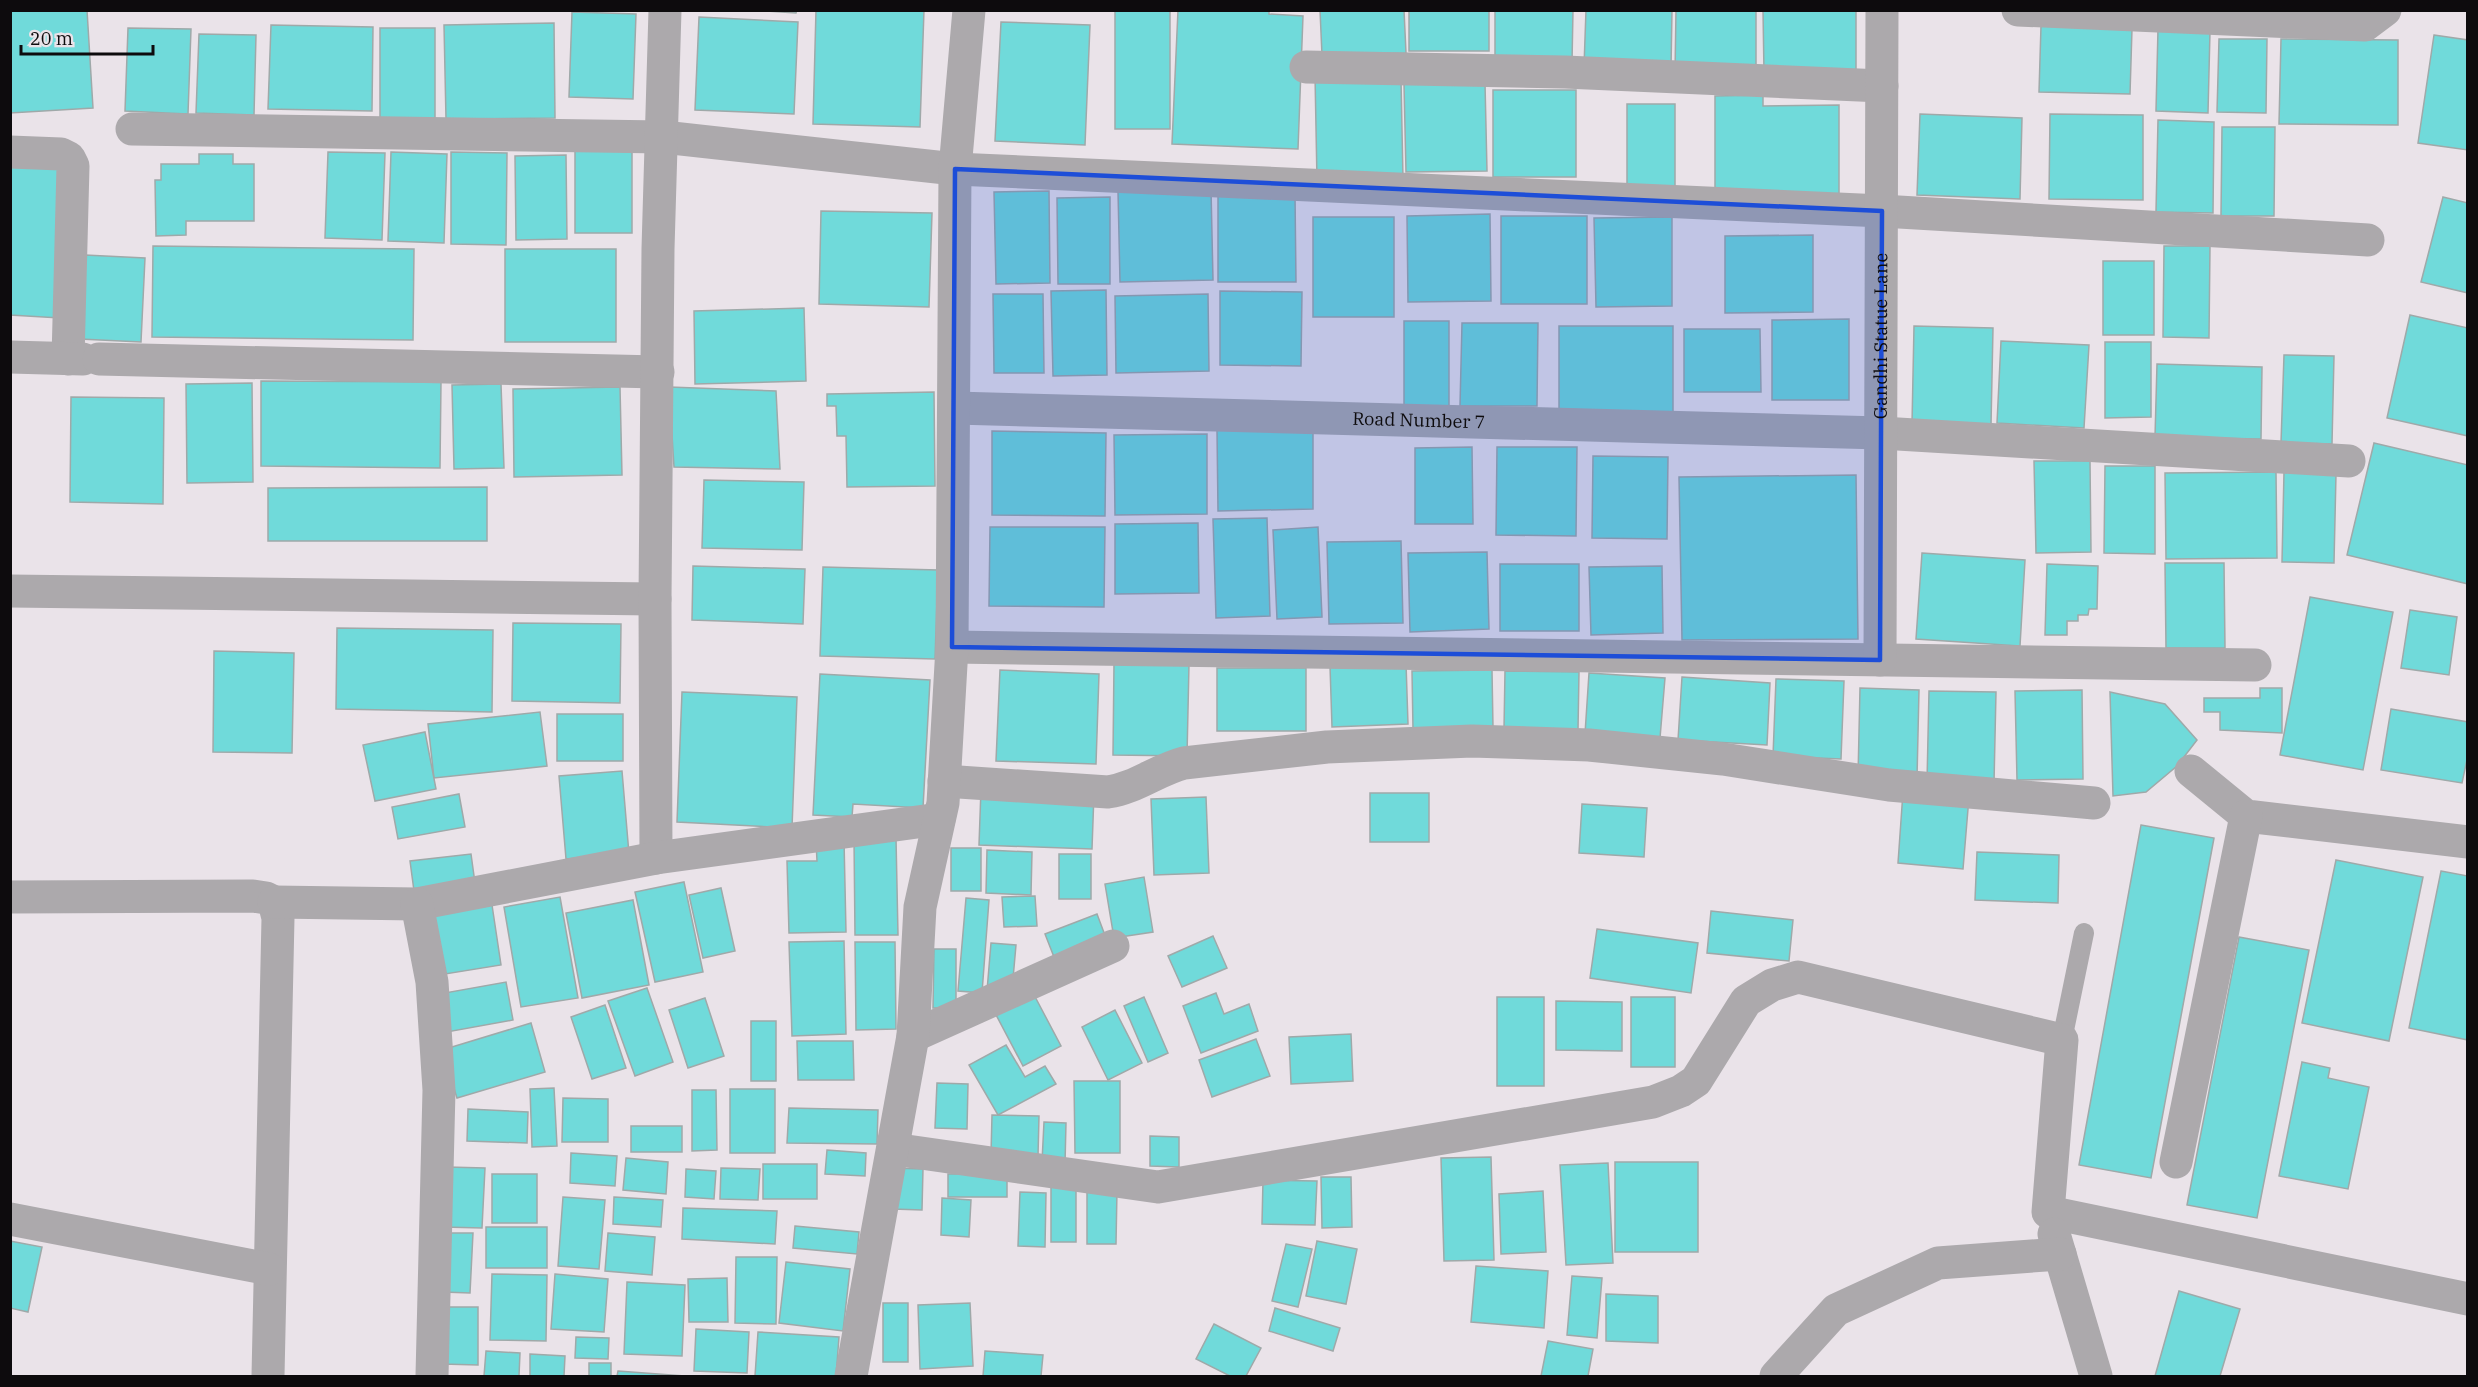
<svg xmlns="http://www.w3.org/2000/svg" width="2478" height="1387" viewBox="0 0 2478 1387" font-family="'IBM Plex Serif',serif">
<rect width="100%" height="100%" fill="#eae3e9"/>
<!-- building -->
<g fill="#70dada" stroke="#9fa9a9" stroke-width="1.5">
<polygon points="10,10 87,10 93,108 10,113"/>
<polygon points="751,10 797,10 796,13"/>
<polygon points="816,10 924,10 920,127 813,124"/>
<rect x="1115" y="10" width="55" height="119"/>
<polygon points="1178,10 1269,10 1269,14 1303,16 1298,149 1172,144"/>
<polygon points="1320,10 1404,10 1406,53 1322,55"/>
<rect x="1409" y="10" width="80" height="41"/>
<polygon points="1495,10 1573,10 1572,63 1495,63"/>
<polygon points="1586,10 1672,10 1671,69 1584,67"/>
<polygon points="1676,10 1756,10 1756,75 1675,74"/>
<polygon points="1763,10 1856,10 1856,73 1764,73"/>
<polygon points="572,12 636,14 633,99 569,97"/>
<polygon points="699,17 798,22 794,114 695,110"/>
<polygon points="1001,22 1090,25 1085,145 995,141"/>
<polygon points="554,23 555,118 446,119 444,25"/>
<polygon points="271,25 373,27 372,111 268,109"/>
<polygon points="2041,26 2132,29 2130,94 2039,92"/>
<polygon points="128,28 191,29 188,114 125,111"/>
<rect x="380" y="28" width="55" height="92"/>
<polygon points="2158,29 2210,31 2208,113 2156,111"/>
<polygon points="199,34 256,35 254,115 196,113"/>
<polygon points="2434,35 2468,40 2468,150 2418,143"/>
<polygon points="2219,39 2267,39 2266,113 2217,112"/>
<polygon points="2281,39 2398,40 2398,125 2279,124"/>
<polygon points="1315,75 1401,80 1403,179 1317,180"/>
<polygon points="1485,83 1487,171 1406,172 1404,84"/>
<rect x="1493" y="90" width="83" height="87"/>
<polygon points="1763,95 1763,106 1839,105 1839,194 1715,195 1715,96"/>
<rect x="1627" y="104" width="48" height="83"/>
<polygon points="1920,114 2022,118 2020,199 1917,195"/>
<polygon points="2050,114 2143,115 2143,200 2049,199"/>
<polygon points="2158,120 2214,122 2213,213 2156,212"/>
<polygon points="2222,127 2275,127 2274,216 2221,216"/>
<rect x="575" y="141" width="57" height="92"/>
<polygon points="328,152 385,153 382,240 325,238"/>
<polygon points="391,152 447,154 444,243 388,241"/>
<polygon points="451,152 507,153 506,245 451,244"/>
<polygon points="199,154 233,154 233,164 254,164 254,221 186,221 186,235 156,236 155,180 161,180 161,164 199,164"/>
<polygon points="566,155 567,239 516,240 515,156"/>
<polygon points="10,166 67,169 60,318 10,315"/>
<polygon points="1211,189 1213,280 1120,282 1118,191"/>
<polygon points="1049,191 1050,283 996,284 994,192"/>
<polygon points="1218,194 1295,194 1296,282 1218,282"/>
<polygon points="1110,197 1110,284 1058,284 1057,198"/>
<polygon points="2443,197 2468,203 2468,293 2421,282"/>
<polygon points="821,211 932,213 929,307 819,304"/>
<polygon points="1490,214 1491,301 1408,302 1407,216"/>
<rect x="1501" y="216" width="86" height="88"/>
<rect x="1313" y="217" width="81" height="100"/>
<polygon points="1672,217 1672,306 1596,307 1594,218"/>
<polygon points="1813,235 1813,312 1725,313 1725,236"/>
<polygon points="153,246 414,249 413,340 152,337"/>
<polygon points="2164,246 2210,246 2209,338 2163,337"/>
<rect x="505" y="249" width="111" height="93"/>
<polygon points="85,255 145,258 141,342 80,339"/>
<rect x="2103" y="261" width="51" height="74"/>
<polygon points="1106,290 1107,375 1053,376 1051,291"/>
<polygon points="1220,291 1302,292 1301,366 1220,365"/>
<polygon points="993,294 1043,294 1044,373 994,373"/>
<polygon points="1208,294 1209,371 1116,373 1115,296"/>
<polygon points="804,308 806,381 695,384 694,311"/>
<polygon points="2410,315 2468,328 2468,436 2387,418"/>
<polygon points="1849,319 1849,400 1772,400 1772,320"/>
<rect x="1404" y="321" width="45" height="85"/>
<polygon points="1462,323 1538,323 1537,406 1460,406"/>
<rect x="1559" y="326" width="114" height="86"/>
<polygon points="1914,326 1993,328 1991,425 1912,424"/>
<polygon points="1684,329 1760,329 1761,392 1684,392"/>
<polygon points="2001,341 2089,345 2084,428 1997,423"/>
<polygon points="2105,342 2151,342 2151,417 2105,418"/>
<polygon points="2284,355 2334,356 2332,444 2281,443"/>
<polygon points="2157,364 2262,367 2261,439 2155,437"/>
<polygon points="261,381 441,382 440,468 261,466"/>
<polygon points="252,383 253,482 187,483 186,384"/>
<polygon points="501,384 504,468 454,469 452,385"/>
<polygon points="620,387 622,475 514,477 513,389"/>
<polygon points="669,387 776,391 780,469 674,467"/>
<polygon points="934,392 935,486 847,487 846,436 837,436 836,406 827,406 827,394"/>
<polygon points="71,397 164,398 163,504 70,502"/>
<polygon points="1313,429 1313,509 1218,511 1217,430"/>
<polygon points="992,431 1106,433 1105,516 992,515"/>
<polygon points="1207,434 1207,514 1115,515 1114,435"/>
<polygon points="2374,443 2468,465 2468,584 2347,555"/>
<polygon points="1472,447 1473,524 1415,524 1415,448"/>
<polygon points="1497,447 1577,447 1576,536 1496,535"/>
<polygon points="1593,456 1668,457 1667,539 1592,538"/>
<polygon points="2034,461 2090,461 2091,552 2036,553"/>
<polygon points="2105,466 2155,466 2155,554 2104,553"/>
<polygon points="2276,472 2277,558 2166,559 2165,473"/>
<polygon points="2284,472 2336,474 2334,563 2282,562"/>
<polygon points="1856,475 1858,639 1682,640 1679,477"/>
<polygon points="704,480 804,482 802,550 702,548"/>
<polygon points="487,487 487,541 268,541 268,488"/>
<polygon points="1267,518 1270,616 1216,618 1213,519"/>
<polygon points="1198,523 1199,593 1115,594 1115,524"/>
<polygon points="990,527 1105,527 1104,607 989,606"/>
<polygon points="1318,527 1322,617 1277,619 1273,530"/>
<polygon points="1401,541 1403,623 1329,624 1327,542"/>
<polygon points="1487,552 1489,629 1410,632 1408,553"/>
<polygon points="1922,553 2025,560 2020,646 1916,639"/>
<polygon points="2165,563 2224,563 2225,648 2166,648"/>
<rect x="1500" y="564" width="79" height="67"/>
<polygon points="2047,564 2098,566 2097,609 2089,609 2088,615 2078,615 2078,621 2067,621 2067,635 2045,635"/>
<polygon points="693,566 805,569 803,624 692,620"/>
<polygon points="1662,566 1663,633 1591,635 1589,567"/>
<polygon points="823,567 938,570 935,659 820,656"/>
<polygon points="2310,597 2393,612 2363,770 2280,755"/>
<polygon points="2410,610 2457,617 2449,675 2401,668"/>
<polygon points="513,623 621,624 620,703 512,701"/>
<polygon points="337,628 493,630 492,712 336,709"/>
<polygon points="214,651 294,653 292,753 213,752"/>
<polygon points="1114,663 1189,664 1187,756 1113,755"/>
<polygon points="1406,663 1408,724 1332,727 1330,666"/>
<rect x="1217" y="668" width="89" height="63"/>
<polygon points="1000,670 1099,674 1096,764 996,761"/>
<polygon points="1492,670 1493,728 1413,729 1412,671"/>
<polygon points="1505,671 1579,672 1578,730 1504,729"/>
<polygon points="1589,673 1665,678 1660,738 1585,734"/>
<polygon points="820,674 930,680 923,808 853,804 852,817 813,815"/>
<polygon points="1682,677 1770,683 1767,745 1678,740"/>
<polygon points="1776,679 1844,681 1841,759 1773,756"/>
<polygon points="1860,688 1919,690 1917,778 1858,777"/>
<polygon points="2260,688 2282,688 2282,733 2220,730 2220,712 2204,712 2204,698 2260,698"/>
<polygon points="2082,690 2083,779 2017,780 2015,691"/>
<polygon points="1929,691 1996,692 1994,783 1927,782"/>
<polygon points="682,692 797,697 792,828 677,822"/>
<polygon points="2110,692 2165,704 2197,740 2177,766 2146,792 2113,796"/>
<polygon points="2391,709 2468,722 2468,755 2462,783 2381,770"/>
<polygon points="540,712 547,766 434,778 428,724"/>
<rect x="557" y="714" width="66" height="47"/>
<polygon points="425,732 436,789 375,801 363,745"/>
<polygon points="622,771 629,854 566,859 559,776"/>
<polygon points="981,789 1094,793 1092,849 979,845"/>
<polygon points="1903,792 1969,797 1963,869 1898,863"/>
<rect x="1370" y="793" width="59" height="49"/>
<polygon points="459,794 465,827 398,839 392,807"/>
<polygon points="1206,797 1209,873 1154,875 1151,799"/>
<polygon points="1582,804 1647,808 1644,857 1579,853"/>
<polygon points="2141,825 2214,838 2151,1178 2079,1165"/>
<polygon points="896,838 898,935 855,935 854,839"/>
<polygon points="844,840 846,932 789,933 787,861 817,861 816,841"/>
<rect x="951" y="848" width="30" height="43"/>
<polygon points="987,850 1032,852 1031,895 986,893"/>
<polygon points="1977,852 2059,855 2058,903 1975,900"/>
<polygon points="471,854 475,883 414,891 410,861"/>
<rect x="1059" y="854" width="32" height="45"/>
<polygon points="2336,860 2423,877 2389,1041 2302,1023"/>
<polygon points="2441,871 2468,876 2468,1040 2409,1028"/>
<polygon points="1144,877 1153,932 1114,938 1105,884"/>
<polygon points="684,882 703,972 655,982 635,892"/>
<polygon points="721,888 735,951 703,958 689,895"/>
<polygon points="1035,896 1037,926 1004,927 1002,897"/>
<polygon points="560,897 578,998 521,1007 504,907"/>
<polygon points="966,898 989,900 982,993 958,991"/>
<polygon points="633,900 649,985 582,998 566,913"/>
<polygon points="492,905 501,965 439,975 430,914"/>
<polygon points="1711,911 1793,920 1789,961 1707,953"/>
<polygon points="1097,914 1106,938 1054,957 1045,934"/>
<polygon points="1597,929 1698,943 1691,993 1590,978"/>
<polygon points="1213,936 1227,968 1182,987 1168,956"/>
<polygon points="2239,937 2309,950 2257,1218 2187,1205"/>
<polygon points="844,941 846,1034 792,1036 789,942"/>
<polygon points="855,942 895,942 896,1029 856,1030"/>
<polygon points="991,943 1016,945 1012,990 987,991"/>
<polygon points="934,949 956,949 956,1008 933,1008"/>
<polygon points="506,982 513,1020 447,1032 439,994"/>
<polygon points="647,988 673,1062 635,1076 608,1001"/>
<polygon points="1032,991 1061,1046 1023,1066 994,1011"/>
<polygon points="1216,993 1224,1014 1249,1004 1258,1031 1201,1053 1183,1006"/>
<polygon points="1144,997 1168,1053 1148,1062 1124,1006"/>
<rect x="1497" y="997" width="47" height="89"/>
<rect x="1631" y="997" width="44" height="70"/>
<polygon points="705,998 724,1056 688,1068 669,1010"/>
<polygon points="1556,1001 1622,1002 1622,1051 1556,1050"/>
<polygon points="605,1005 626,1068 592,1079 571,1017"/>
<polygon points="1115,1010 1142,1063 1108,1080 1082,1027"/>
<rect x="751" y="1021" width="25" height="60"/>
<polygon points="531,1023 545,1072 457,1098 442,1050"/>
<polygon points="1351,1034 1353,1081 1291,1084 1289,1037"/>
<polygon points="1256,1039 1270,1076 1212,1097 1199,1060"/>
<polygon points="797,1041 853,1041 854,1080 798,1080"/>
<polygon points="1006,1045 1025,1077 1045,1066 1056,1084 998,1115 969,1065"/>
<polygon points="2302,1062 2330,1068 2328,1078 2369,1087 2348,1189 2279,1176"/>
<polygon points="1074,1081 1120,1081 1120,1153 1075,1153"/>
<polygon points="937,1083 968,1084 967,1129 935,1128"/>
<polygon points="554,1088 557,1146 532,1147 530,1089"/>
<rect x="730" y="1089" width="45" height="64"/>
<polygon points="692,1090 716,1090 717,1150 692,1151"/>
<polygon points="563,1098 608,1099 608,1142 562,1142"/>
<polygon points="789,1108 878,1110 877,1144 787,1143"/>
<polygon points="468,1109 528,1112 527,1143 467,1141"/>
<polygon points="992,1115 1039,1116 1038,1156 991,1155"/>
<polygon points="1044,1122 1066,1123 1065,1164 1042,1162"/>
<rect x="631" y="1126" width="51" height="26"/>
<polygon points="1150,1136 1179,1137 1179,1167 1150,1166"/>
<polygon points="827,1150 866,1153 865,1176 825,1174"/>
<polygon points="571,1153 617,1156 615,1186 570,1183"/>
<polygon points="1491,1157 1494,1260 1444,1261 1441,1158"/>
<polygon points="626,1158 668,1162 666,1194 623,1190"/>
<rect x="1615" y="1162" width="83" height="90"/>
<polygon points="1608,1163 1613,1263 1566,1265 1560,1165"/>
<rect x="763" y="1164" width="54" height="35"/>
<polygon points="447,1167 485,1168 482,1228 444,1227"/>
<polygon points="721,1168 760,1169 758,1200 720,1199"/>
<polygon points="894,1168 923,1169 922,1210 893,1209"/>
<polygon points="686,1169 716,1171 714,1199 685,1197"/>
<rect x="492" y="1174" width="45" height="49"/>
<rect x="948" y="1174" width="59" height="23"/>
<polygon points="1321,1177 1351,1177 1352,1227 1322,1228"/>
<polygon points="1263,1180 1317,1181 1315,1225 1262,1224"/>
<rect x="1051" y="1186" width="25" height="56"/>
<polygon points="1087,1190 1117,1190 1116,1244 1087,1244"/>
<polygon points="1543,1191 1546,1252 1501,1254 1499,1194"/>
<polygon points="1020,1192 1046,1193 1045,1247 1018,1246"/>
<polygon points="563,1197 605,1200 599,1269 558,1266"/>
<polygon points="614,1197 663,1200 661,1227 613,1224"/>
<polygon points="942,1198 971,1200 969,1237 941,1235"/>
<polygon points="683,1208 777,1211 775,1244 682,1239"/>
<polygon points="795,1226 859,1232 857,1254 793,1248"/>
<rect x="486" y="1227" width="61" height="41"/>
<polygon points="445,1233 473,1233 470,1293 443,1292"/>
<polygon points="608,1233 655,1237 652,1275 605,1271"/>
<polygon points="10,1241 42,1247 28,1312 10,1308"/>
<polygon points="1317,1241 1357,1249 1346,1304 1306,1296"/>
<polygon points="1286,1244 1312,1249 1298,1307 1272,1301"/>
<polygon points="736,1257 777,1257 776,1324 735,1323"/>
<polygon points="786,1262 850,1269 843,1331 779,1323"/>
<polygon points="1476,1266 1548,1271 1544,1328 1471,1322"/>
<polygon points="492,1274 547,1275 546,1341 490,1340"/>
<polygon points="555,1274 608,1279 604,1332 551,1329"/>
<polygon points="1572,1276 1602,1278 1597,1338 1567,1335"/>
<polygon points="727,1278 728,1322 689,1322 688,1279"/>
<polygon points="627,1282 685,1285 682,1356 624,1354"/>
<polygon points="2179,1291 2240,1309 2220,1376 2155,1376"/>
<polygon points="1606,1294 1658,1296 1658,1343 1606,1341"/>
<rect x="883" y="1303" width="25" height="59"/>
<polygon points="970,1303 973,1366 920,1369 918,1305"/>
<polygon points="442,1307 478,1307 478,1365 442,1364"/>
<polygon points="1275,1308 1340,1328 1333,1351 1269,1331"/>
<polygon points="1214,1324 1261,1348 1246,1376 1230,1376 1196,1359"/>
<polygon points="696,1329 749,1332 747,1373 694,1371"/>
<polygon points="758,1332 839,1337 836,1376 755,1376"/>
<polygon points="576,1337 609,1338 608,1359 575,1358"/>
<polygon points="1548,1341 1593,1349 1588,1376 1541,1376"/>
<polygon points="486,1351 520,1353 519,1376 484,1376"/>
<polygon points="985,1351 1043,1355 1041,1376 983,1376"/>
<polygon points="530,1354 565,1356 564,1376 530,1376"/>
<rect x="589" y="1363" width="22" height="13"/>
<polygon points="618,1371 685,1376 617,1376"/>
</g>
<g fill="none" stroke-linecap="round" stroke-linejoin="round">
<!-- lane -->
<polyline stroke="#aca9ac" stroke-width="20" points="2062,1040 2084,933"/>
<!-- street -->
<g stroke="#aca9ac" stroke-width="33">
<polyline points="2018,10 2365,25 2385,10"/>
<polyline points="1306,67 1565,72 1882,86"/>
<polyline points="132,129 663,137 955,169 1882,211 2368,240"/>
<polyline points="10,152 61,154 69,158 73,166 68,359"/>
<polyline points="10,357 83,359"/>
<polyline points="99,359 658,372"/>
<path id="s1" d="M 955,408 L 1881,433 L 2349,461"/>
<polyline points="10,591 655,599"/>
<polyline points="952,647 2255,665"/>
<path id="s2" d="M 1880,660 L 1882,10"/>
<polyline points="2191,771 2246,816 2468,842"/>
<path d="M 944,781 L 1108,792 C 1136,788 1157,770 1184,763 L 1327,747 L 1472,741 L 1589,745 L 1723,759 L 1889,785 L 2094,803"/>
<polyline points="656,858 655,599 658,249 665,10"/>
<polyline points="10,897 253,896 266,898 274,902 278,918 268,1376"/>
<polyline points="274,902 417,904 656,858 939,819"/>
<polyline points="417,904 432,982 439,1090 432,1376"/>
<polyline points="913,1036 1113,946"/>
<polyline points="893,1149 1158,1187 1653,1102 1681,1091 1696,1081 1746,1001 1772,985 1798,977 2062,1040 2048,1212 2468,1299"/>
<polyline points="2176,1162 2246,816"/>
<polyline points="10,1219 269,1269"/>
<polyline points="2054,1234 2096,1376"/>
<polyline points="851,1376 913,1036 920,907 943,803 952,647 955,169 969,10"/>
<polyline points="1776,1376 1836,1310 1938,1263 2060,1254"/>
</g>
</g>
<!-- marked area -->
<path fill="#1d4ed8" fill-opacity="0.2" stroke="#1d4ed8" stroke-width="4.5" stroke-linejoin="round" d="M 955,169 L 1882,211 L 1880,660 L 952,647 Z"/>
<g text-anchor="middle" stroke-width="5" stroke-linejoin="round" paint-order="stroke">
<!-- street labels -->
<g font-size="18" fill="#0d0b0d" stroke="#eae3e9">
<text dy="6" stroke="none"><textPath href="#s2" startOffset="324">Gandhi Statue Lane</textPath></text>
<text dy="6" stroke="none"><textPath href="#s1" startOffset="464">Road Number 7</textPath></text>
</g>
</g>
<!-- border -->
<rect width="2478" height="1387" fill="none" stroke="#0d0b0d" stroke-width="24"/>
<!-- scale -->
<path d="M21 45v9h132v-9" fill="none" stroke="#0d0b0d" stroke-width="3"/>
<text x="30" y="45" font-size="18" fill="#0d0b0d" stroke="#eae3e9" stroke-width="4.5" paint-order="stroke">20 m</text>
</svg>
